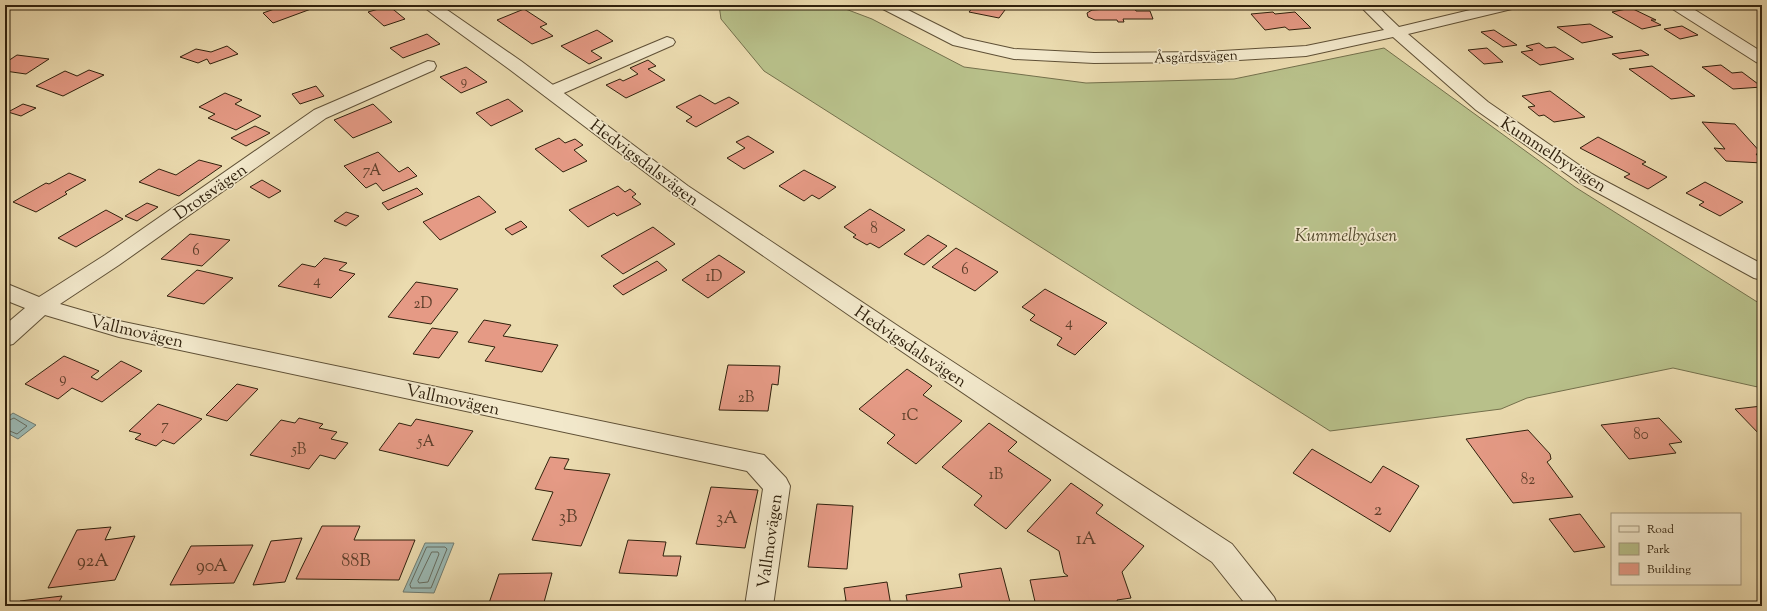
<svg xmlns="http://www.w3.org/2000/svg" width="1767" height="611" viewBox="0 0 1767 611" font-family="'Sorts Mill Goudy',serif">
<rect width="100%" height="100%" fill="#ebdbaf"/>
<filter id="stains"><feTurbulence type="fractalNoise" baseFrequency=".005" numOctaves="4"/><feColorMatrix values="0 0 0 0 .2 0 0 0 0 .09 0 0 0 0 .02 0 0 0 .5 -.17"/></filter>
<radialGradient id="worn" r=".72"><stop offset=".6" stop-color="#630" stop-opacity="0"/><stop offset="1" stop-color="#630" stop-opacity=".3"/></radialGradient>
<!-- green -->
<polygon fill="#b8c08a" stroke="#74704c" points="719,5 835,5 872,19 964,67 1086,83 1234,79 1384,48 1575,187 1762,305 1762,388 1673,368 1527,398 1501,409 1330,431 764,71 721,19"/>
<!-- water -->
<g fill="#9bb9b4" stroke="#707c71">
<polygon points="13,413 36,425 18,439 5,432 5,419"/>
<polygon points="425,543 454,543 434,593 403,592"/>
</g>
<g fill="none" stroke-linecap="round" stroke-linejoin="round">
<!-- shore -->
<g stroke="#666d60" stroke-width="1">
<polyline points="5,422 14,418 27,426 17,434 5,429"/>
<polygon points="427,547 445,547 447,549 431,588 411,588 410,585"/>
<polygon points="432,552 438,552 439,554 428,582 419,583 418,581"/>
</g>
</g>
<!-- building -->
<g fill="#e59a85" stroke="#30210d">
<polygon points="279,5 299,5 302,7 307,5 311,9 273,23 263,13 277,8 275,6"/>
<polygon points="975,5 1002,5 1008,6 999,18 969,12"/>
<polygon points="1106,5 1133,5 1136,11 1150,11 1153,19 1123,19 1124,22 1118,22 1117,20 1095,20 1088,17 1087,13 1092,10 1107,9"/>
<polygon points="389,6 405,19 384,26 368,12"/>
<polygon points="1631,8 1656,20 1651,20 1661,25 1642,29 1612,12"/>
<polygon points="524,9 547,24 540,27 553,36 532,44 497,20"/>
<polygon points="1273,12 1275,14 1295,12 1311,28 1289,30 1285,27 1265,30 1251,14"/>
<polygon points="1590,24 1613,37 1582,43 1557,27"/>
<polygon points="1682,26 1698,35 1680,39 1664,29"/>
<polygon points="597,30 613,41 591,51 602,58 589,64 561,46"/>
<polygon points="1494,30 1517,45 1503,47 1481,32"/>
<polygon points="427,34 440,44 403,58 390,48"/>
<polygon points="1539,43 1546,48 1555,47 1574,59 1540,65 1521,52 1533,50 1526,46"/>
<polygon points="227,46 238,54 210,64 207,59 198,63 180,57 196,49 211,52"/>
<polygon points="1487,48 1503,62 1484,64 1468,50"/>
<polygon points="1641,50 1649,55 1620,59 1612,54"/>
<polygon points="17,55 49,59 26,74 5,71 5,63"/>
<polygon points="648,60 656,66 648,69 665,80 626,98 606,85 620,79 623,81 638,74 630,68"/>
<polygon points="1721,65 1732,73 1742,72 1762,87 1733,89 1702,67"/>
<polygon points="1652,66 1695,96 1671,99 1629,69"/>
<polygon points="466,67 487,82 461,93 440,77"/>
<polygon points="89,70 104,75 63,96 36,86 65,71 77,76"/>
<polygon points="316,86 324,96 300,104 292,94"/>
<polygon points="1550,91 1585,117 1554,122 1544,115 1539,116 1528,107 1535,106 1522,96"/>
<polygon points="225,93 242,100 235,104 261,116 236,130 208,118 215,114 199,107"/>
<polygon points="700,95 715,104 729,97 739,103 696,127 686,121 692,117 676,107"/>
<polygon points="508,99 523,111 491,126 476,113"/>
<polygon points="23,104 36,108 21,116 8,112"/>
<polygon points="373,104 392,122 353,138 334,120"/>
<polygon points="1702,122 1735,124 1762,154 1756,154 1762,161 1762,163 1726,161 1714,148 1725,149"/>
<polygon points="255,126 270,133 246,146 231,138"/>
<polygon points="748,136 774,152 744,169 727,158 745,148 736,142"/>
<polygon points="1598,137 1646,162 1642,164 1667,177 1648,189 1624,177 1630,174 1580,148"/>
<polygon points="559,138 565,143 575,139 583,145 574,150 587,161 563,172 535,149"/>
<polygon points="378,152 399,172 408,167 417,176 383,191 376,183 366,188 344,166"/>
<polygon points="199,160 222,166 179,196 139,182 159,169 176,175"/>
<polygon points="804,170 836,187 819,199 812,195 804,201 779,186"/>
<polygon points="69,173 86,180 65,192 67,194 36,212 13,202 46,183 49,184"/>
<polygon points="262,180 281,191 269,198 250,187"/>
<polygon points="1705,182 1743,202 1720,216 1699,205 1704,202 1686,193"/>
<polygon points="618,186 625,192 630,189 636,194 632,197 641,204 617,216 614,213 588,227 569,210"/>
<polygon points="417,188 423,194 388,210 382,203"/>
<polygon points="479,196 496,212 440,240 423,222"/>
<polygon points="147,203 158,207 137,221 125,216"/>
<polygon points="870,209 905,230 879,248 870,243 867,245 853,237 856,235 844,227"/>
<polygon points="106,210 123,219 76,247 58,238"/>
<polygon points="346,212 359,216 346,226 334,221"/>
<polygon points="521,221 527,227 512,235 505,229"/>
<polygon points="653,227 675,244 623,274 601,256"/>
<polygon points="190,234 230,240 202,266 161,259"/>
<polygon points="928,235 947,246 924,265 904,254"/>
<polygon points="956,248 998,272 975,291 932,267"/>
<polygon points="719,255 745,272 708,298 682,280"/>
<polygon points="324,258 347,263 339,270 355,274 331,298 278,286 302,264 315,267"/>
<polygon points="657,261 667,270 623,295 613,286"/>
<polygon points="197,270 233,278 204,304 167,296"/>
<polygon points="416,282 458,289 431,324 388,317"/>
<polygon points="1045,289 1107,323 1075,355 1057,345 1062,338 1030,320 1035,315 1022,307"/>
<polygon points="484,320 511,325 503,336 558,345 542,372 485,361 495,347 468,342"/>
<polygon points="432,328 458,332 439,358 413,354"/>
<polygon points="64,356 99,371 91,377 97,380 121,361 142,371 102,402 72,388 58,399 25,384"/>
<polygon points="728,365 780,366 778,385 772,384 768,411 719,410"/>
<polygon points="907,369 932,386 923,395 962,421 916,464 887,443 895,435 859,409"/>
<polygon points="237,384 258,389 227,421 206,415"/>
<polygon points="158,404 202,419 174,444 163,440 156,446 135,439 141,434 129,431"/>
<polygon points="1762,406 1762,437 1735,409"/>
<polygon points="299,418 323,424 319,428 337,432 331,439 348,443 335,459 320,455 309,469 250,455 281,420 295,423"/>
<polygon points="1659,418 1682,442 1669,444 1676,453 1629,459 1601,425"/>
<polygon points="416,419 473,431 448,466 379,450 399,423 411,426"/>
<polygon points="989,423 1017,442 1008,451 1051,480 1006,529 974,505 982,496 942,467"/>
<polygon points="1528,430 1550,454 1551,459 1547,462 1573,497 1513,503 1466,439"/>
<polygon points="1312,449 1371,483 1383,466 1419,486 1390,532 1293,473"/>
<polygon points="550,457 569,459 564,469 610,474 581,546 532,540 553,492 535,489"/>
<polygon points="1071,483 1103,505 1096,513 1144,546 1122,572 1131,598 1117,600 1119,606 1036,606 1030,580 1068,576 1064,573 1059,551 1027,531"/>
<polygon points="711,487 758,490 745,548 696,544"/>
<polygon points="817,504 853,506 847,569 808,567"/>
<polygon points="1580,514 1605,547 1574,552 1549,519"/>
<polygon points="322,526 360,526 354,540 415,540 399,580 296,579"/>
<polygon points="111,527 105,540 135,536 115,580 48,588 77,530"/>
<polygon points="302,538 285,582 253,585 271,541"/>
<polygon points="628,540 666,542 663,556 681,556 677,576 619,573"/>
<polygon points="253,545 234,583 170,585 191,546"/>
<polygon points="1001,568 1011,606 908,606 906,595 962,587 959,574"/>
<polygon points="552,573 543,606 488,606 499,574"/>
<polygon points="887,582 891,606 814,606 846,601 844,588"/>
<polygon points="62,596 57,606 18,606 20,601"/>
</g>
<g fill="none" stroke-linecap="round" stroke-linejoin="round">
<!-- minor casing -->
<g stroke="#5f5036" stroke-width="2">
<g id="minor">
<polygon points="878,5 898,5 964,38 1014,49 1094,53 1206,52 1306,46 1384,30 1359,5 1376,5 1399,27 1491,5 1519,5 1516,8 1408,34 1488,102 1592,174 1762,264 1762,280 1754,278 1578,182 1476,110 1393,37 1306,56 1206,62 1094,63 1014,59 953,45 881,8"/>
<polygon points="1668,5 1687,5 1762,52 1762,64 1756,62 1671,8"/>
<polygon points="667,37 673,39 675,42 673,45 557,96 551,97 545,96 542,92 545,88"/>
<polygon points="428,61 434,62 436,66 434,70 326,118 119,265 60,304 119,321 764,455 786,478 790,486 773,606 745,606 763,489 747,471 119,337 45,315 13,344 5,346 5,325 25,308 5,300 5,283 39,297 105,255 314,110"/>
</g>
</g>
<!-- tertiary casing -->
<g stroke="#5f5036" stroke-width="2">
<polygon id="tertiary" points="422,5 440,5 521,61 688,186 901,328 1232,544 1274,597 1278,606 1247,606 1212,562 885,340 674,194 509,69 425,8"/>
</g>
<!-- minor -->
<use href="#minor" fill="#f2e8cb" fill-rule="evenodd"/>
<!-- tertiary -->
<use href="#tertiary" fill="#f2e8cb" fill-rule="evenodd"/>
</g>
<g text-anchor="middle" stroke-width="3.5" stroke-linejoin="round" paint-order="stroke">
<!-- far-number labels -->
<g font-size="13" fill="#5d3f2b">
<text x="464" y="85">9</text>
</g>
<!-- far-street labels -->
<g font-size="14" fill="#30210d" stroke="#f2e8cb">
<text transform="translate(1196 56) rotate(-2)" y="5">Åsgårdsvägen</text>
</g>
<!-- number labels -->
<g font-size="15" fill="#5d3f2b">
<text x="372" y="175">7A</text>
<text x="874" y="233">8</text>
<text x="196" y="255">6</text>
<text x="965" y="274">6</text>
<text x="714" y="281">1D</text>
<text x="317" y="285">4</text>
<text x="423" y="308">2D</text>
<text x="1069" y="327">4</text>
<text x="63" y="383">9</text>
<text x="746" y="402">2B</text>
<text x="910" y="420">1C</text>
<text x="165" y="430">7</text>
<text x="1641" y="439">80</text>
<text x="426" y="446">5A</text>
<text x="299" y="454">5B</text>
<text x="996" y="479">1B</text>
<text x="1528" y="484">82</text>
</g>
<!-- street labels -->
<g font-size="17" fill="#30210d" stroke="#f2e8cb">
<text transform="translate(1554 154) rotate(33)" y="6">Kummelbyvägen</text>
<text transform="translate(645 162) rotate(37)" y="6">Hedvigsdalsvägen</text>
<text transform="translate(210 191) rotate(-35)" y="6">Drotsvägen</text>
<text transform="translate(137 331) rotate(13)" y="6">Vallmovägen</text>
<text transform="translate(911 346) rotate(34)" y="6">Hedvigsdalsvägen</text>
<text transform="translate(453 399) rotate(12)" y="6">Vallmovägen</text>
<text transform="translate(769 541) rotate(-82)" y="6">Vallmovägen</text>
</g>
<!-- park labels -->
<g font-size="17" font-style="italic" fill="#52492c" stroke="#f2e8cb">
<text x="1346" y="241">Kummelbyåsen</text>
</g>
<!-- near-number labels -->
<g font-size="18" fill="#5d3f2b">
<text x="1378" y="515">2</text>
<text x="568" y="522">3B</text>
<text x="727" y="523">3A</text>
<text x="1086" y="544">1A</text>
<text x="93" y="566">92A</text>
<text x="356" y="566">88B</text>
<text x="212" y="571">90A</text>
</g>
</g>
<!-- margin -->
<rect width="1767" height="611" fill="none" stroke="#ebdbaf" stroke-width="20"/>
<rect x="6" y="6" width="1755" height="599" fill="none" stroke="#30210d" stroke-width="2"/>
<rect x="10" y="10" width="1747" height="591" fill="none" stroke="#30210d"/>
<!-- legend -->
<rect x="1611" y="513" width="130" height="72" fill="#f2e8cb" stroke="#a4987f"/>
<rect x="1619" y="526" width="20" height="6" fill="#f2e8cb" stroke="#a4987f"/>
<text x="1647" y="533" font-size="12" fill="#30210d">Road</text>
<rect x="1619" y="543" width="20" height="12" fill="#b8c08a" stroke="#a4987f"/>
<text x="1647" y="553" font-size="12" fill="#30210d">Park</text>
<rect x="1619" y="563" width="20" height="12" fill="#e59a85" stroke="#a4987f"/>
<text x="1647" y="573" font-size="12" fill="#30210d">Building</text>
<rect width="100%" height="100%" filter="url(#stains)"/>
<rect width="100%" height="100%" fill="url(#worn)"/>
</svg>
